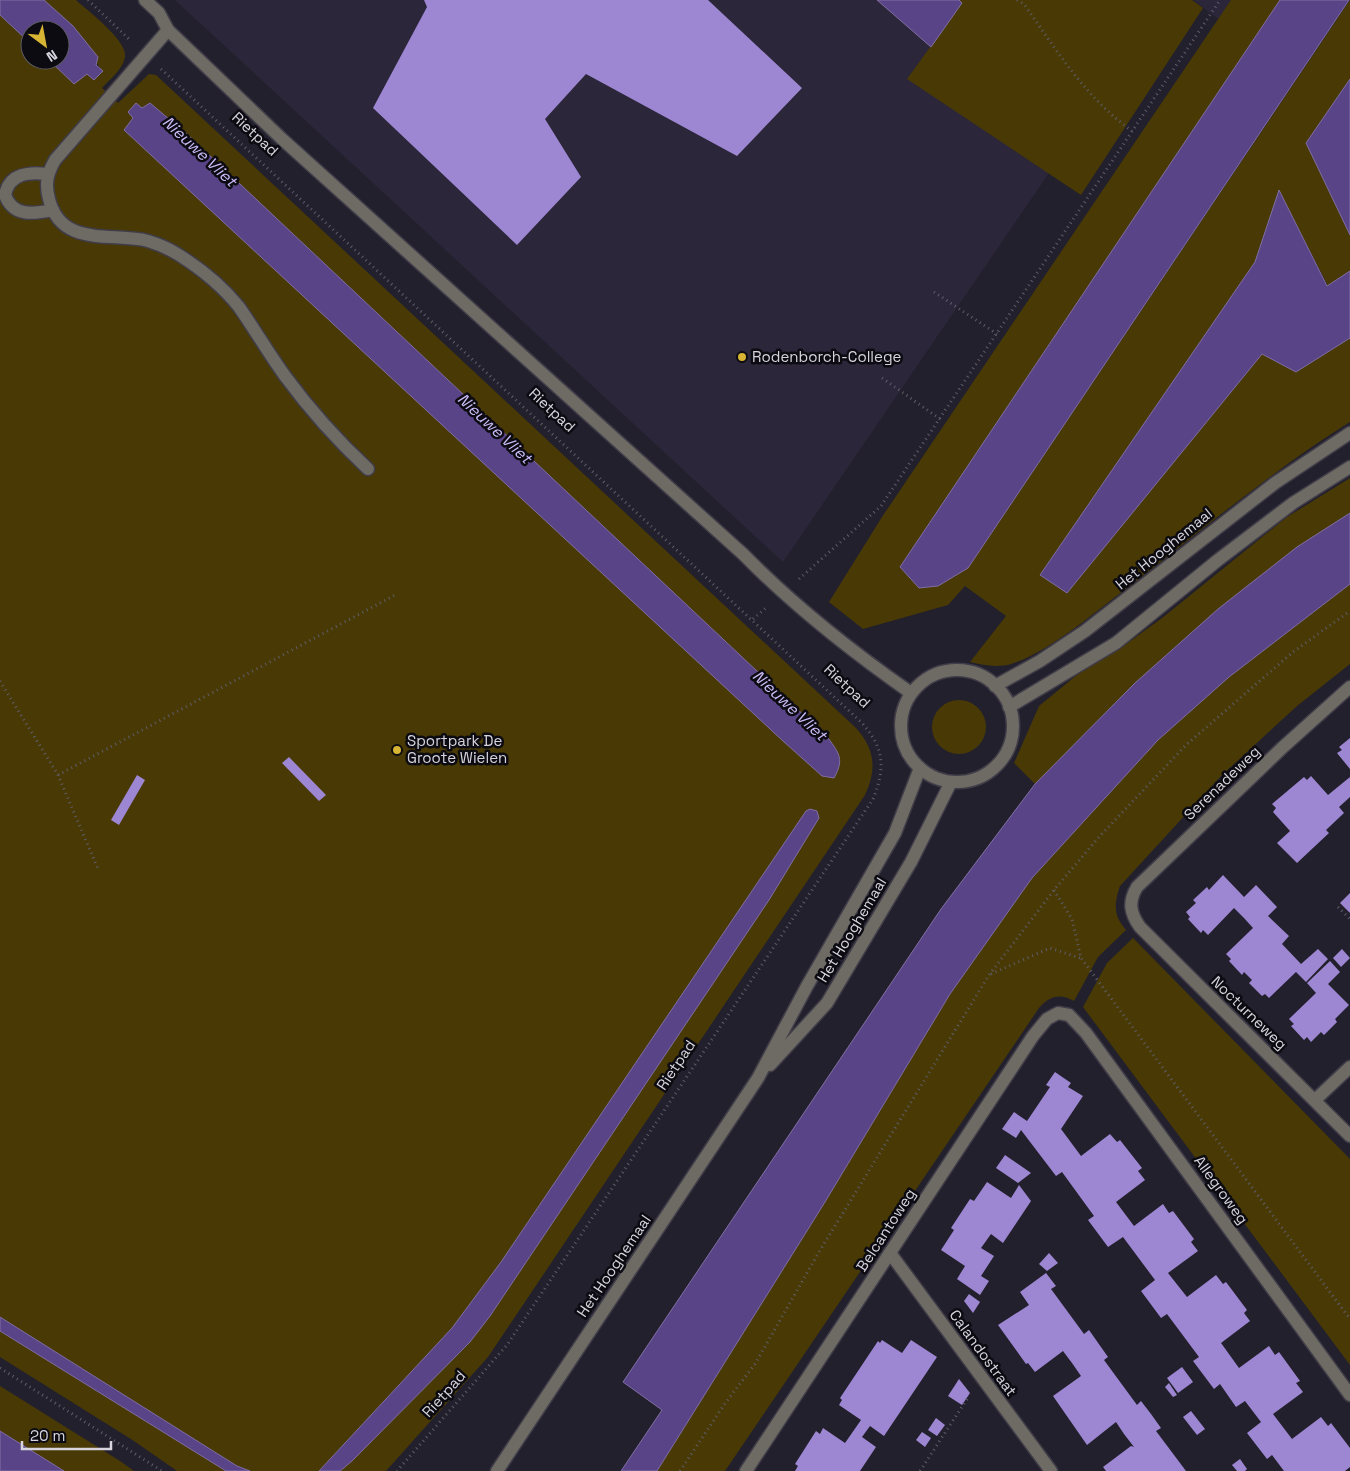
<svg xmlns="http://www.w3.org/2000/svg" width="1350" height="1471" viewBox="0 0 1350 1471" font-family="'Space Grotesk',sans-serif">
<rect width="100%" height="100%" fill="#23202d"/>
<!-- built -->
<g fill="#2b2639">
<polygon points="175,0 878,0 1064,151 783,562"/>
<polygon points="1193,0 1280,0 1252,44"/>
</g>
<!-- green -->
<g fill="#483905" fill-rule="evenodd">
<path d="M 44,0 L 76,0 C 88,11 128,41 125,57 C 123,69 110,79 102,88 L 118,103 L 149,74 L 156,75 L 856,728 C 875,749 877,769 865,795 L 488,1357 L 386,1471 L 340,1471 L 470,1342 L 490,1316 L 769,900 L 806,811 L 501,1262 L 452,1328 L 319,1471 L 250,1471 L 237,1466 L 0,1317 L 0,15 L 30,43 L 30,60 L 49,60 L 74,83 L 87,74 L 94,80 L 102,71 L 73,26 ZM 150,103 L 188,135 L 828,738 L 822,776 L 125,130 L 133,117 L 136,104 L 141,108 Z"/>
<polygon points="959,0 1192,0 1203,8 1081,195 907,79 962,3"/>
<path d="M 1231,0 L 1280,0 L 900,567 L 919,588 L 938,586 L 968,568 L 1350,0 L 1350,79 L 1306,143 L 1350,235 L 1350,271 L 1328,286 L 1279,191 L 1255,262 L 1040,575 L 1067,593 L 1262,354 L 1296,372 L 1350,338 L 1350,422 C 1273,470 1202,530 1131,585 C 1097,610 1050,652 1011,664 C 996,668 984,665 970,662 L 1006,616 L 965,586 L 948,605 L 863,629 L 829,602 L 882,517 Z"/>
<path d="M 1350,478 L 1350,513 C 1273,563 1204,620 1137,682 C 1102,714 1070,751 1035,784 L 1014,763 L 1039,706 L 1078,674 L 1118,650 L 1162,618 L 1287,517 Z"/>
<path d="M 1350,584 L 1350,664 L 1297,706 L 1221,776 L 1120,886 C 1114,904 1113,915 1126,930 L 1098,957 L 1074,1001 C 1059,993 1050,996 1039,1008 L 725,1471 L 657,1471 L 825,1202 L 950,994 L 1032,878 L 1158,740 L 1229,677 Z"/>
<circle cx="959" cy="727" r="27"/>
<polygon points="1133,938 1350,1159 1350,1365 1083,1007 1107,963"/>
<polygon points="0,1331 226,1471 177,1471 134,1441 0,1357"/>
<polygon points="0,1386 120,1461 134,1471 64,1471 0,1431"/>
</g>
<!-- water -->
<g fill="#5a4488" stroke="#806fa2">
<polygon points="0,0 44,0 73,26 98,57 96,65 103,71 94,80 87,74 74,84 49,60 60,60 60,30 30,30 30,43 0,15"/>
<polygon points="877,0 959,0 962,3 931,47"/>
<polygon points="1280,0 1349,0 968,568 938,586 919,588 900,567"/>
<polygon points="1350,79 1350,235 1306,143"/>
<path d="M 136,103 L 142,108 L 150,103 L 188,135 L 828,738 C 840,754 844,760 834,778 L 822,776 L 783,741 L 124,130 L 133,118 L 128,112 Z"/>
<polygon points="1279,190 1327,286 1350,271 1350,338 1296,372 1262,354 1067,593 1040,575 1255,262"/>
<polygon points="1350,513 1350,584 1229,677 1158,740 1032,878 950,994 825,1202 657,1471 621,1471 662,1410 623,1382 941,909 1035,784 1135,683 1218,609 1297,547"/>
<polygon points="810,809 817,811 819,818 769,900 490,1316 470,1342 352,1461 340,1471 319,1471 452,1328 501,1262 806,811"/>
<polygon points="0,1317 237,1466 250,1471 226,1471 0,1331"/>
<polygon points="0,1431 64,1471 0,1471"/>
</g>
<!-- building -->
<g fill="#9d87d2">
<polygon points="424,0 708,0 802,88 737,156 586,74 545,119 581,177 517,245 373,108 427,7"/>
<polygon points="1350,738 1350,769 1337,753 1342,750 1339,747"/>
<polygon points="289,757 326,795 319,801 282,763"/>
<polygon points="137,775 145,780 119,825 111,820"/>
<polygon points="1311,776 1328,795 1350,777 1350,797 1339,807 1344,813 1326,830 1329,833 1297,863 1277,843 1290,831 1273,812 1276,808 1272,804 1304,777 1307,780"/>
<polygon points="1223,875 1244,897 1256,885 1277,907 1268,916 1289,936 1282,944 1301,964 1318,949 1328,959 1306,982 1296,972 1269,998 1265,994 1262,996 1249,983 1252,980 1244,972 1242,975 1229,961 1231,959 1226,954 1253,928 1244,918 1234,908 1208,935 1203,930 1201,933 1188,919 1190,917 1186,912 1196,903 1193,900 1207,887 1209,890"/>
<polygon points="1350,893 1350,913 1340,903"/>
<polygon points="1342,949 1350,958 1341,967 1333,958"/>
<polygon points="1330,961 1340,972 1328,984 1349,1005 1335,1019 1337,1022 1324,1035 1321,1032 1311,1042 1307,1037 1304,1040 1291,1026 1294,1024 1289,1019 1316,993 1307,983"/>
<polygon points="1055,1072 1071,1083 1068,1087 1083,1096 1061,1129 1081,1156 1110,1134 1117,1142 1120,1140 1142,1168 1138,1171 1145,1180 1116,1202 1134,1226 1163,1204 1169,1213 1173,1211 1194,1239 1191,1242 1198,1251 1168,1273 1187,1297 1216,1275 1223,1284 1226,1282 1247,1310 1244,1313 1250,1321 1221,1343 1239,1368 1269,1346 1275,1355 1279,1352 1300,1381 1296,1383 1303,1392 1273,1414 1292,1439 1321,1417 1328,1426 1331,1423 1350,1448 1350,1467 1345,1471 1284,1471 1272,1455 1267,1459 1247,1433 1261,1422 1245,1401 1236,1407 1220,1384 1214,1389 1193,1361 1199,1357 1167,1314 1161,1318 1141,1291 1155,1280 1123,1237 1108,1247 1088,1220 1094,1216 1062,1172 1056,1176 1021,1130 1016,1138 1002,1129 1014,1112 1027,1121 1050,1087 1046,1085"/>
<polygon points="1005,1155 1031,1173 1018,1183 996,1168"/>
<polygon points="987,1182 1011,1198 1019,1185 1031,1201 1003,1243 991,1234 981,1248 994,1256 981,1276 989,1281 980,1295 957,1279 965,1266 941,1250 954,1230 951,1228 970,1199 974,1201"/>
<polygon points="1049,1253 1058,1263 1047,1271 1039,1264"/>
<polygon points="1046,1273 1056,1286 1051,1289 1084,1334 1089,1330 1108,1357 1104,1360 1137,1405 1141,1401 1151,1414 1161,1428 1156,1431 1186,1471 1106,1471 1103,1467 1131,1446 1134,1447 1124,1434 1116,1422 1087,1445 1053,1396 1081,1376 1072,1363 1063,1351 1035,1372 1028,1363 1026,1364 998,1325 1029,1305 1020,1292"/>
<polygon points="969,1294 980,1302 973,1313 964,1301"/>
<polygon points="882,1340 902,1353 911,1340 937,1357 884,1436 870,1426 862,1437 876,1447 860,1471 795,1471 798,1466 795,1464 816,1431 820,1434 823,1428 845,1443 861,1420 839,1405 842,1400 840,1398 878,1341 880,1343"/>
<polygon points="1182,1367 1193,1382 1178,1393 1167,1378"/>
<polygon points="959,1379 970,1393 962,1405 948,1396"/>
<polygon points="1169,1383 1177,1395 1173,1397 1165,1387"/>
<polygon points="1191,1411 1205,1429 1197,1435 1183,1417"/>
<polygon points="936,1418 945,1425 937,1436 928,1430"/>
<polygon points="922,1432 931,1438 925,1447 916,1440"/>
<polygon points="1240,1459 1247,1469 1245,1471 1237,1471 1232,1465"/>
</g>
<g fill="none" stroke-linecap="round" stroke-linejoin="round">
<!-- minor casing -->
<g stroke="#403d49" stroke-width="15">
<g id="minor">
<path d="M 145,0 L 159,13 L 168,30 L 282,139 L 743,554 C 795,607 851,651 911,693"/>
<path d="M 168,30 L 55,160 C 47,174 45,184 49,199 C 61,248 112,232 148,241 C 158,244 171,250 179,255 C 201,269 223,287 239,307 C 255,330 269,354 285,376 C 310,410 338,441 368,469"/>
<path d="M 47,174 C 29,172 9,173 5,195 C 13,217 33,214 53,210"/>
<circle cx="957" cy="726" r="56"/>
<polyline points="995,686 1040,661 1085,631 1275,483 1350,433"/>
<path d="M 1350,687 L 1282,748 L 1137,887 C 1128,902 1130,913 1140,927 L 1350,1136"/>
<polyline points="1009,707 1116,643 1218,560 1293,503 1350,467"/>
<polyline points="770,1065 827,1003 911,862 951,782"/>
<polyline points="1315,1100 1350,1067"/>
<polyline points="890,1253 1051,1471"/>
<polyline points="497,1471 758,1078 807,986 895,833 920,768"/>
<polyline points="746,1471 1033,1036 1047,1019 1058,1013 1069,1015 1086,1033 1350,1395"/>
</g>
</g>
<!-- path -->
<g stroke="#605d69" stroke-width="3" stroke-dasharray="1 4" stroke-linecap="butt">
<polyline points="88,0 131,41"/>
<path d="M 1017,0 L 1024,4 C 1057,51 1086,98 1132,131"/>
<path d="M 161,69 L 861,722 C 884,747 886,768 873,799 L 507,1345 L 397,1471"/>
<polyline points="934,292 997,334"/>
<polyline points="882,378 940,419"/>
<polyline points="799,579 881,506 1220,0"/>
<polyline points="753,619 768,606"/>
<polyline points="0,681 58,775 98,869"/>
<polyline points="58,775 397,594"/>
<polyline points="1054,890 1072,919 1081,958 1350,1319"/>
<polyline points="1338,907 1350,919"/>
<polyline points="991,974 1050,948 1080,958"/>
<polyline points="0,1368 162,1471"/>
<polyline points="680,1471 726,1402 755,1364 819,1252 989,975 1054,890 1099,837 1186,745 1293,652 1350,611"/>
<polyline points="920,1471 969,1396"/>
</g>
<!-- minor -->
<use href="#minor" stroke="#6e6b64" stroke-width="12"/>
</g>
<!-- markers -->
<g fill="#d8b434" stroke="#0c0b11" stroke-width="2">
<circle cx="742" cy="357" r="5"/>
<circle cx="397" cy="750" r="5"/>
</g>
<g text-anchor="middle" stroke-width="5" stroke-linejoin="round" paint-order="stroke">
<!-- street labels -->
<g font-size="15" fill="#d7d4de" stroke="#0c0b11">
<text transform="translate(255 134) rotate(43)" y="5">Rietpad</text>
<text transform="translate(552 410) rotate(43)" y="5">Rietpad</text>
<text transform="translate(1164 549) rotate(-39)" y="5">Het Hooghemaal</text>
<text transform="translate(847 686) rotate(43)" y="5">Rietpad</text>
<text transform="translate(1222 783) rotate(-44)" y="5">Serenadeweg</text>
<text transform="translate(852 930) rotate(-59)" y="5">Het Hooghemaal</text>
<text transform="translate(1249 1013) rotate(44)" y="5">Nocturneweg</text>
<text transform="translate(676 1065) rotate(-56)" y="5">Rietpad</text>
<text transform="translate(1221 1190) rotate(54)" y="5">Allegroweg</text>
<text transform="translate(886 1230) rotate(-57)" y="5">Belcantoweg</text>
<text transform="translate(614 1266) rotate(-56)" y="5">Het Hooghemaal</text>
<text transform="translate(983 1353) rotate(54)" y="5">Calandostraat</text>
<text transform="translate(444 1394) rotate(-48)" y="5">Rietpad</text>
</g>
<!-- poi labels -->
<g font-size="15" fill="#d7d4de" stroke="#0c0b11" text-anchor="start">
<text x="752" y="362">Rodenborch-College</text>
<text x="407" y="746">Sportpark De<tspan x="407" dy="17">Groote Wielen</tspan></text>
</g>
<!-- water labels -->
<g font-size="16" font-style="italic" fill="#cbbbf7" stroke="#0c0b11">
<text transform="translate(200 151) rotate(43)" y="6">Nieuwe Vliet</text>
<text transform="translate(495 428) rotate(43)" y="6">Nieuwe Vliet</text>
<text transform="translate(790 705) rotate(43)" y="6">Nieuwe Vliet</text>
</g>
</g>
<!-- north arrow -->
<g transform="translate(45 45) rotate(148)"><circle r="24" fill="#0c0b11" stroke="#5d5b63"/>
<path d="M0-4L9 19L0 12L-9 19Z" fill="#d8b434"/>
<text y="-8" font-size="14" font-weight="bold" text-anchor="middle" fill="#d7d4de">N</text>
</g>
<!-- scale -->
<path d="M22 1441v8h89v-8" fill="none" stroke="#d7d4de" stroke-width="2.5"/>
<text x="30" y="1441" font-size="15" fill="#d7d4de" stroke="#0c0b11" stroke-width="4" paint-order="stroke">20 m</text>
</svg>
